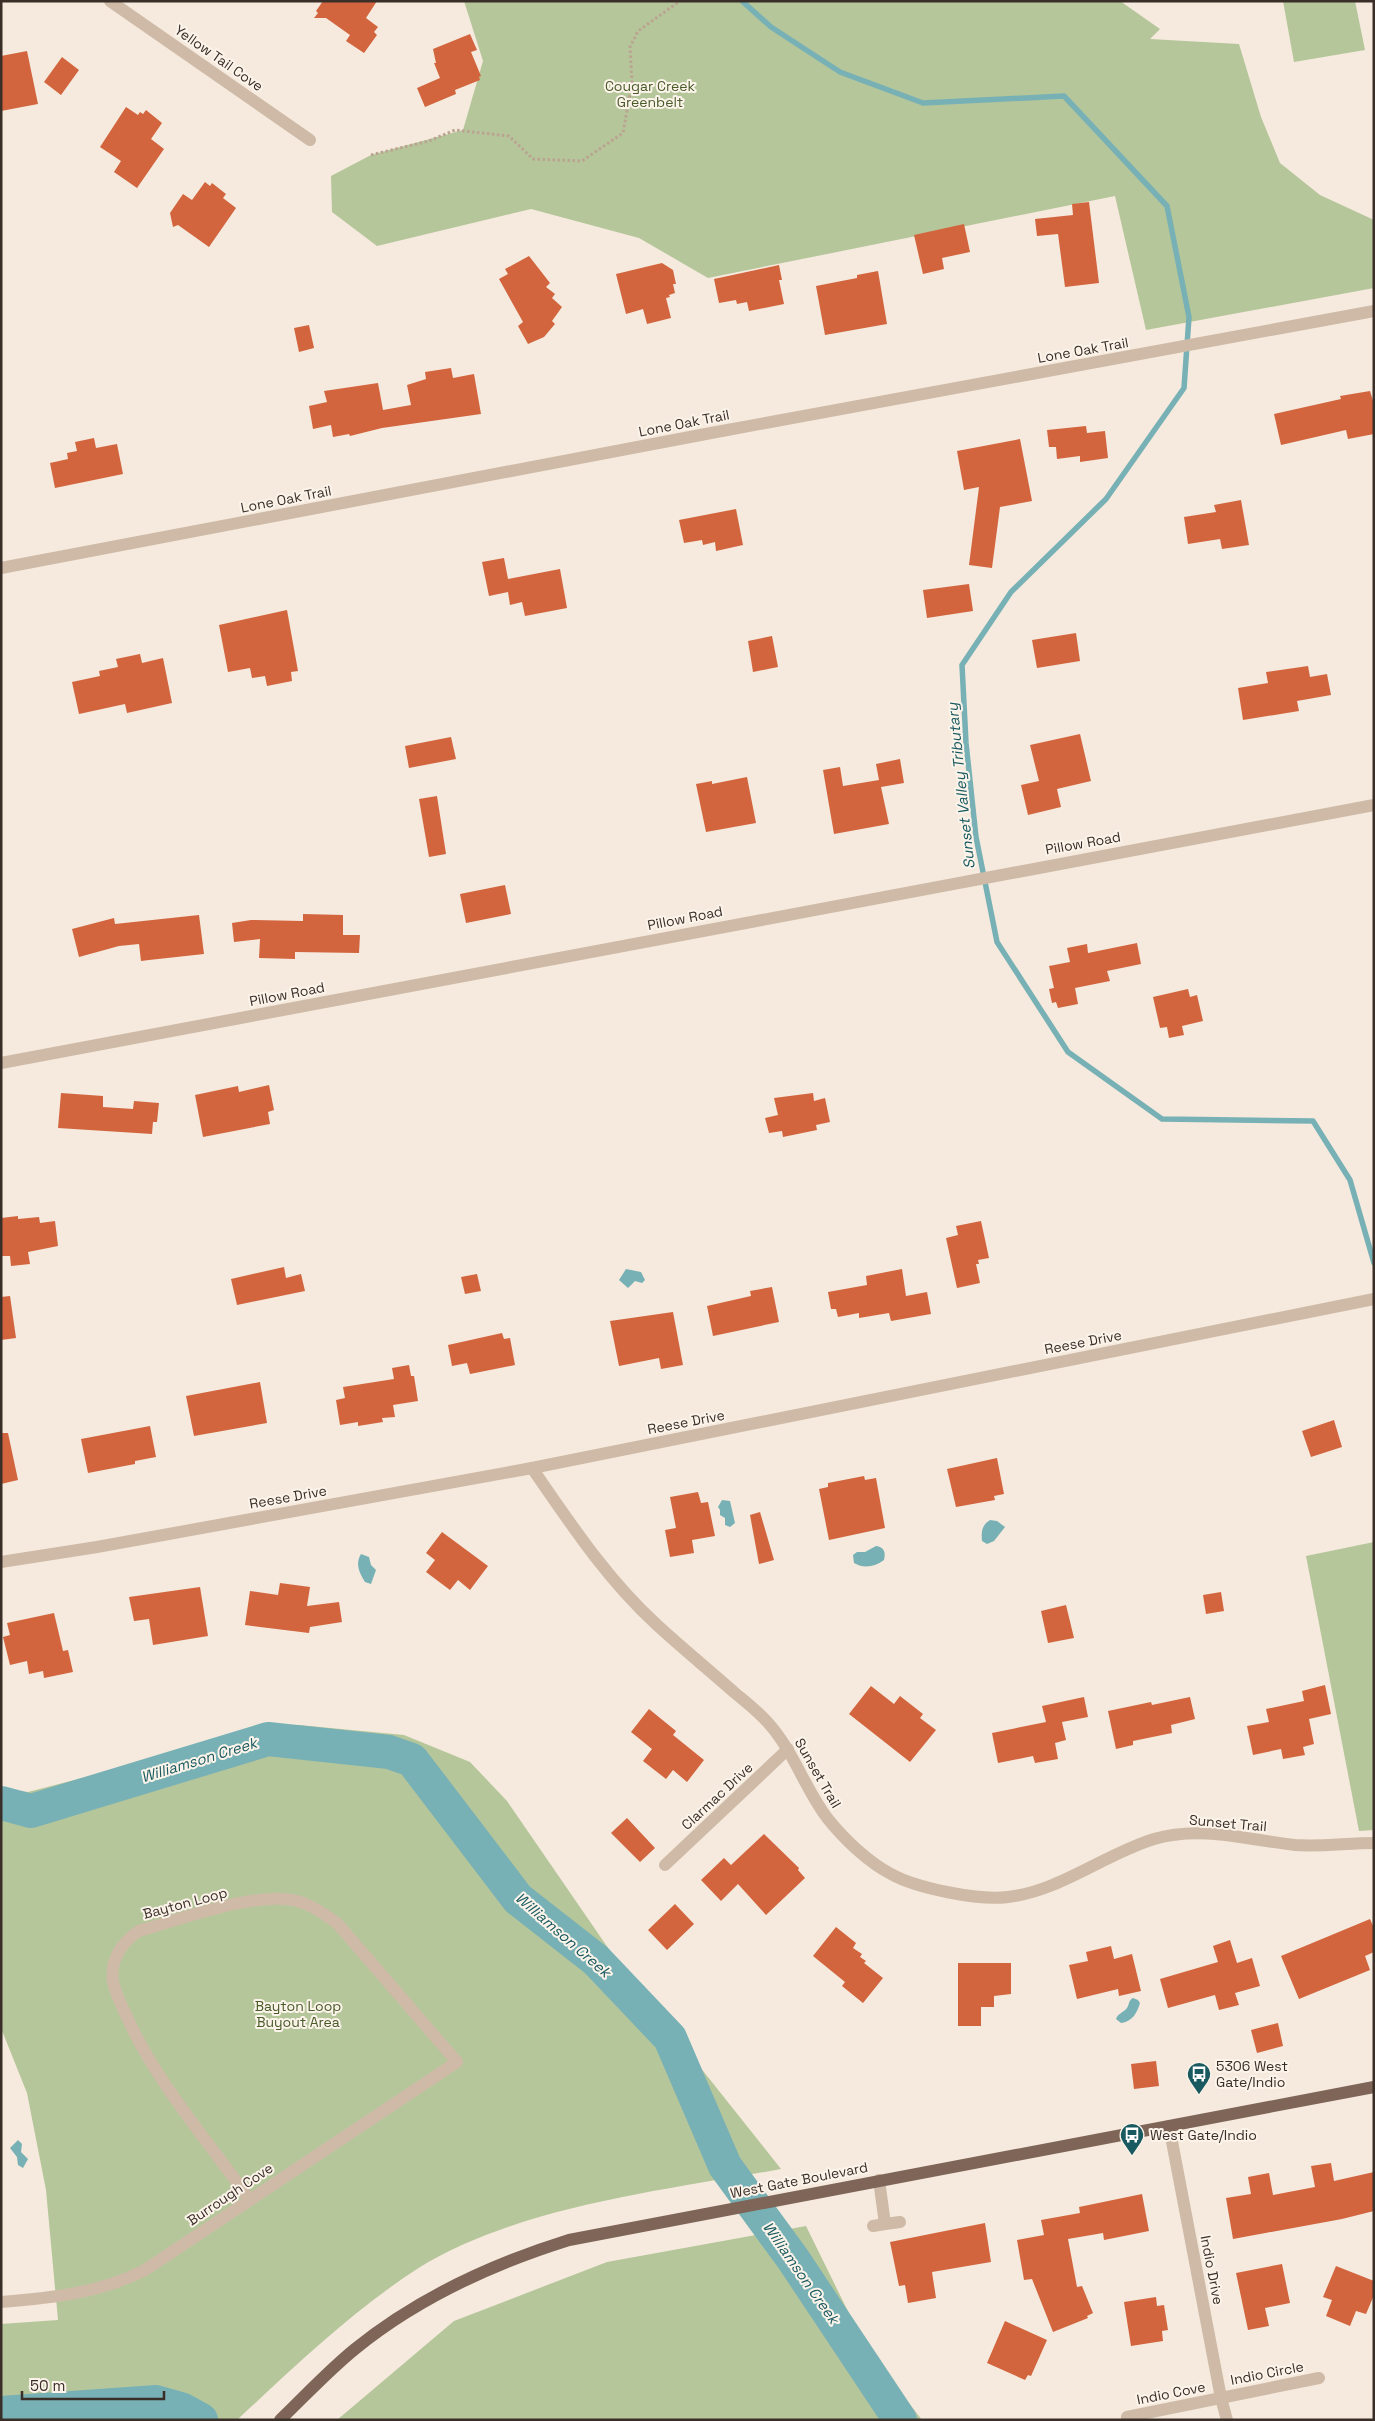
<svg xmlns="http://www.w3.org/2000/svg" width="1375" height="2421" viewBox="0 0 1375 2421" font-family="'Space Grotesk',sans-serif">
<rect width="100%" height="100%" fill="#f5eadd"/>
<!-- green -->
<g fill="#b6c69b">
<polygon points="464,1 1120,1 1160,29 1150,39 1239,44 1261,117 1280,163 1320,195 1374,220 1374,288 1146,330 1115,196 708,278 639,238 531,209 377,246 332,212 331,176 371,155 463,130 483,61"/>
<polygon points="1283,1 1355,1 1365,50 1294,62"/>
<polygon points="1374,1542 1374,1830 1359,1831 1306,1556"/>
<path d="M 299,1725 L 404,1735 L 470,1762 L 507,1801 L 626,1974 L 781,2169 C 666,2190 517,2206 417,2269 C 351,2312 295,2366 237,2420 L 215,2420 L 201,2404 L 165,2397 L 1,2403 L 1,2324 L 58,2320 L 46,2190 L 27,2093 L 1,2028 L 1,1789 L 28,1792 L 248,1735 Z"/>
<polygon points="806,2226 866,2348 922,2420 337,2420 454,2321 607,2262"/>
</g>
<!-- water -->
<g fill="#78b1b5">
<polygon points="626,1269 641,1272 645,1280 642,1283 635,1281 628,1288 619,1280"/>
<polygon points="722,1500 730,1501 735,1523 730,1527 725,1525 725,1518 720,1515 720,1510 718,1507"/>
<path d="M 990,1520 L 997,1521 L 1005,1527 L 994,1541 L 987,1544 L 982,1541 C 981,1531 982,1525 990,1520 Z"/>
<path d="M 876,1546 C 884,1547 886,1552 884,1560 C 875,1567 864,1569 854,1563 L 853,1555 L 857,1552 L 865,1552 Z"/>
<path d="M 361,1554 L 369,1557 L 371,1565 L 376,1570 L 371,1584 L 365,1582 C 359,1573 355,1563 361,1554 Z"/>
<path d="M 1133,1998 L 1138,2000 L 1140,2003 C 1137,2013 1132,2022 1121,2023 L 1116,2019 C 1118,2013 1123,2013 1127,2008 C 1130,2003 1128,2001 1133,1998 Z"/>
<polygon points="18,2140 22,2144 21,2152 28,2159 23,2168 18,2165 17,2157 10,2148"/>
</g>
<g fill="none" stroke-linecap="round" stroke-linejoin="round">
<!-- stream -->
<polyline stroke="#78b1b5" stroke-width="5.5" points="742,1 771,27 840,72 923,103 1064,96 1167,206 1189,317 1184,388 1106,499 1011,592 962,665 966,743 976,837 997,942 1068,1052 1162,1119 1313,1121 1350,1180 1374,1263"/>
<!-- river -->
<g stroke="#78b1b5" stroke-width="34">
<polyline points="1,1803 31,1811 268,1739 389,1752 412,1760 518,1899 596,1960 670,2038 725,2166 793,2259 900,2420"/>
<polyline points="1,2413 156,2402 181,2409 201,2420"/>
</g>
</g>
<!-- building -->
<g fill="#d2653e">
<polygon points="323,1 377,1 366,18 378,27 374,32 377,35 364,53 346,41 350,35 326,18 314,18 318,13 316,11"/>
<polygon points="470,34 477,50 471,52 481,76 479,77 480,80 455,90 456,94 425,107 417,88 440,78 434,63 436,63 433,49"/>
<polygon points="27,51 38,104 1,111 1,56"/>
<polygon points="62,57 79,70 61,95 44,82"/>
<polygon points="126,107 138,115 140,112 143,114 146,110 162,123 151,139 164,149 137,188 114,172 121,161 100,147"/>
<polygon points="205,182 210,186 212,183 226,194 223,198 236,208 209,247 178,225 173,227 170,213 183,194 192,200"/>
<polygon points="1089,202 1099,283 1065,287 1058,234 1037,236 1035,219 1073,215 1072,204"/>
<polygon points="964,224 970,252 942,258 944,269 923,274 914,235"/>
<polygon points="529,256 550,283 546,287 555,294 552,298 562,307 552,321 555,324 544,337 528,344 518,326 523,322 499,279 508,274 505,269"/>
<polygon points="662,263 673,270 676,284 673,284 675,293 669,295 670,297 666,298 671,318 647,324 643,309 626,314 616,274"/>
<polygon points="779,265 782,280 779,280 784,304 749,311 747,302 737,304 736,300 719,303 714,279"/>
<polygon points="878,271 887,324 825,335 816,286 857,278 857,275"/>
<polygon points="309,325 314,348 299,352 294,328"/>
<polygon points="451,368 453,378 474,374 481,414 382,428 350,436 349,434 333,437 331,425 313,429 309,406 327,402 324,391 378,383 383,410 411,405 407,385 426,379 425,372"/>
<polygon points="1370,391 1374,404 1374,434 1348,439 1346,430 1281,445 1274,414 1341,399 1340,396"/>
<polygon points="1086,426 1087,433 1105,431 1108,458 1080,462 1080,456 1057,459 1056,447 1049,447 1047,430"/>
<polygon points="94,438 96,448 117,444 123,474 55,488 50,463 68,459 67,453 77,451 75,442"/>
<polygon points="1020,439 1032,501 1000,507 992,568 969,565 979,487 964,490 957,451"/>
<polygon points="1241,500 1249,545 1222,549 1220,539 1188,544 1184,517 1216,512 1214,505"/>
<polygon points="736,509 743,545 716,551 715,542 703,545 702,540 684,543 679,520"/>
<polygon points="504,558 508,579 560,569 567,608 525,616 522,602 510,605 508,592 489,596 482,562"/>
<polygon points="969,584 973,611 927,618 923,590"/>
<polygon points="287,610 298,671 291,672 292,681 267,686 265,676 252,678 250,668 228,672 219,625"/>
<polygon points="1076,633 1080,661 1037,668 1032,640"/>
<polygon points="772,636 778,667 753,672 748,641"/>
<polygon points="140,654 142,663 163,658 172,703 127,713 125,704 79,714 72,682 100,676 99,671 118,667 116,659"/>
<polygon points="1308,666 1310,677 1327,674 1331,695 1297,701 1299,711 1243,720 1238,688 1268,683 1266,672"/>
<polygon points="1080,734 1091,781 1057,789 1061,807 1028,815 1021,785 1039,781 1030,745"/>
<polygon points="451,737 456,759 409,768 405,746"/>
<polygon points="900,759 904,783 881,787 889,824 834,834 823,770 840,767 843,786 879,780 876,764"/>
<polygon points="747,777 756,823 706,832 696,784 712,781 712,784"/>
<polygon points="437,796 446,854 429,857 419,799"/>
<polygon points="505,885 511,914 466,923 460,894"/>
<polygon points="303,914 343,915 343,935 360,935 359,953 295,952 295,959 259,958 260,939 234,942 232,923 251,920 303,921"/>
<polygon points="199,915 204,954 149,960 141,961 139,944 119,946 79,957 72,929 114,918 115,924"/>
<polygon points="1137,943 1141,964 1107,971 1110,981 1075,988 1078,1004 1058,1008 1056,1002 1052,1003 1049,989 1054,988 1049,966 1070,962 1067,948 1087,944 1088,953"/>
<polygon points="1188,989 1190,997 1197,995 1203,1021 1182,1026 1184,1035 1169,1038 1167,1027 1160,1028 1153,997"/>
<polygon points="269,1085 274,1110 268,1112 270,1124 203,1137 195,1095 238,1086 239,1092"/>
<polygon points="61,1093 103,1096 103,1107 133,1109 134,1101 159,1103 157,1122 153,1122 152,1134 58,1128"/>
<polygon points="813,1093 814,1101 825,1098 830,1122 816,1125 817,1130 783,1137 782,1131 769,1133 765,1118 778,1115 774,1098"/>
<polygon points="18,1216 18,1219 39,1217 40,1223 55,1221 58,1246 28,1252 30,1264 11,1266 10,1256 1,1256 1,1218"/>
<polygon points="981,1221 989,1258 978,1260 979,1264 976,1264 980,1283 957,1288 946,1238 958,1235 956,1226"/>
<polygon points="284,1267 286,1278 301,1274 305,1291 237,1305 231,1279"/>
<polygon points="902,1269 906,1296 927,1292 931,1314 891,1321 889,1313 859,1318 859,1313 838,1317 836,1309 831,1309 828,1292 867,1285 866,1276"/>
<polygon points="477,1274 481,1291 465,1294 461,1277"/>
<polygon points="772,1287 779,1322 713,1336 707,1306 751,1296 750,1291"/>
<polygon points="10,1296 16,1338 1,1340 1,1297"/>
<polygon points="673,1312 683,1365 661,1369 659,1358 619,1366 610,1321"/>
<polygon points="502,1333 504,1339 510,1338 515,1365 470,1374 467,1363 452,1366 448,1345"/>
<polygon points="409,1365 411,1376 414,1376 418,1401 393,1405 395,1417 382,1418 383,1422 358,1426 358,1422 340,1425 336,1400 345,1398 343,1387 394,1379 392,1368"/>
<polygon points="260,1382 267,1423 194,1436 186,1396"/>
<polygon points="1334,1420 1342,1447 1311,1457 1302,1431"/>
<polygon points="150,1426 156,1457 135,1461 135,1464 88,1473 81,1439"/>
<polygon points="1,1433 8,1433 18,1480 1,1484"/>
<polygon points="997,1458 1004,1494 994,1496 995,1500 956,1507 947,1469"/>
<polygon points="864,1476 865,1480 876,1478 885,1528 829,1540 819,1489 828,1487 828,1483"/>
<polygon points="698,1492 701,1503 708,1502 715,1536 692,1540 694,1553 670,1557 665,1530 676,1528 670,1497"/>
<polygon points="760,1512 774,1560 759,1564 750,1515"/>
<polygon points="442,1532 488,1566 470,1590 458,1580 450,1590 426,1572 435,1560 426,1553"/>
<polygon points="280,1583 310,1587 307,1606 339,1602 342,1622 310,1627 309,1633 245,1625 250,1591 278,1595"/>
<polygon points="200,1587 208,1636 153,1645 149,1619 134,1621 129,1597"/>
<polygon points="1221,1592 1224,1611 1206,1614 1203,1595"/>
<polygon points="1066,1605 1074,1638 1048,1643 1041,1611"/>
<polygon points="54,1613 63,1651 68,1650 73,1672 44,1678 43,1671 29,1674 27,1661 10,1665 3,1637 10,1635 7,1623"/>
<polygon points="1325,1685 1331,1714 1309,1719 1314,1744 1303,1747 1305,1755 1283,1759 1281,1749 1253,1755 1247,1726 1269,1722 1266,1709 1304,1701 1302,1691"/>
<polygon points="871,1686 894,1704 900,1696 923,1714 920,1718 936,1730 910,1762 849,1714"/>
<polygon points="1084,1697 1088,1717 1062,1722 1066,1740 1055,1743 1058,1759 1035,1763 1033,1756 998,1763 992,1733 1046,1722 1042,1706"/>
<polygon points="1190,1697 1195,1719 1171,1725 1172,1733 1133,1741 1133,1745 1116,1749 1108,1711 1151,1702 1152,1705"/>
<polygon points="649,1709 676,1731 673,1735 704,1760 687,1782 673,1770 666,1779 643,1761 652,1749 631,1732"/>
<polygon points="627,1818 655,1848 640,1862 611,1833"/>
<polygon points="764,1834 799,1868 798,1870 805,1878 766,1915 738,1884 721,1901 701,1880 724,1858 731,1865"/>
<polygon points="675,1904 694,1924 667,1950 648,1930"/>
<polygon points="1370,1919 1374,1928 1374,1952 1365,1956 1370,1970 1299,1999 1281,1956"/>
<polygon points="836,1927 856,1943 853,1948 862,1954 860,1957 866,1961 864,1963 883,1978 863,2003 842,1986 845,1982 813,1956"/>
<polygon points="1230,1940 1237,1963 1252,1958 1260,1986 1235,1993 1239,2005 1219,2010 1215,1995 1168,2008 1160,1979 1218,1962 1213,1946"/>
<polygon points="1111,1946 1114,1959 1132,1954 1141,1991 1119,1996 1118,1989 1077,1999 1069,1965 1088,1961 1086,1952"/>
<polygon points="958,1963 1011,1963 1011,1994 994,1996 994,2007 981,2007 981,2026 958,2026"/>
<polygon points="1278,2023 1283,2046 1257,2053 1251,2030"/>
<polygon points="1156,2061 1159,2086 1134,2089 1131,2064"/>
<polygon points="1331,2163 1334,2181 1374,2172 1374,2211 1342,2219 1233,2239 1226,2198 1251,2194 1248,2177 1269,2173 1273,2195 1315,2187 1311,2166"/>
<polygon points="1142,2194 1149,2231 1104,2240 1103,2233 1068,2239 1077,2287 1082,2286 1093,2313 1087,2316 1088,2318 1053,2332 1032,2279 1024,2280 1017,2240 1044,2235 1041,2220 1080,2213 1079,2207"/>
<polygon points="985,2223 991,2262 932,2272 936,2298 908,2303 905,2285 899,2286 890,2242"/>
<polygon points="1282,2264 1290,2303 1265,2308 1269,2326 1248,2330 1236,2273"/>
<polygon points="1336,2266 1374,2281 1374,2295 1366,2314 1356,2311 1350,2326 1326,2316 1332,2300 1323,2297"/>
<polygon points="1156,2297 1157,2306 1164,2305 1168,2330 1162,2331 1163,2341 1131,2346 1124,2302"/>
<polygon points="1005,2321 1047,2340 1031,2376 1028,2375 1025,2380 987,2363"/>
</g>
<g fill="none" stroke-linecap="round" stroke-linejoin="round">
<!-- path -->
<polyline stroke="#baa491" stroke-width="3" stroke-dasharray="2.5 2.5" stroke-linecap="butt" points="371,155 429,141 455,130 509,136 533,159 582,161 623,133 632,82 630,47 638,31 680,1"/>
<!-- minor -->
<g stroke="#cebaa7" stroke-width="12">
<polyline points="110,1 310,140"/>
<polyline points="1,568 711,433 1374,311"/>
<polyline points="1,1063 1374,805"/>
<path d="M 532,1468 C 570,1523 606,1578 656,1624 C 682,1648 709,1670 735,1693 C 747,1703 760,1713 770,1725 C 795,1754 806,1791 828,1819 C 844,1839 868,1862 891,1874 C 916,1888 979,1901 1008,1897 C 1060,1891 1105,1854 1154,1839 C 1201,1825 1249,1840 1295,1845 C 1320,1847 1348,1843 1374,1843"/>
<polyline points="1,1562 97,1547 532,1468 1374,1299"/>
<polyline points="665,1865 788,1749"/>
<polyline points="1169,2126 1221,2398 1227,2420"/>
<polyline points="879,2180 885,2224 900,2222"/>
<polyline points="873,2226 885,2224"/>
<path d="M 1,2302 C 52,2298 100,2293 145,2270 L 457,2062 L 337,1923 C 324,1914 312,1905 297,1901 C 258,1890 179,1920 139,1931 C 122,1942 110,1960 113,1981 C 115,1993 122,2006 127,2017 C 156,2082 208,2141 249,2199"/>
<polyline points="1127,2417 1319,2378"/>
</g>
<!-- major -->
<path stroke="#7e6558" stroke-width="12" d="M 280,2420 C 305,2396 329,2370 355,2349 C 419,2297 492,2264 569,2240 L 1374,2087"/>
</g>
<!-- icons -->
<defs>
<g id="bus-pin" transform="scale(1.25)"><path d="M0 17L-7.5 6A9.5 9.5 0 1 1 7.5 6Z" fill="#195a60" stroke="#fcf4ea"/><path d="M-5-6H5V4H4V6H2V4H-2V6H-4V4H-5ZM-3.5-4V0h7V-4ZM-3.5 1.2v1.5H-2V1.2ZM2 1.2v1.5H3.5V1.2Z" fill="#fff"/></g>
</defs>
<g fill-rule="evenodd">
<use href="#bus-pin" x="1199" y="2074"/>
<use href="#bus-pin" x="1132" y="2135"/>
</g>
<g text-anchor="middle" stroke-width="4" stroke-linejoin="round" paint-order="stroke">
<!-- street labels -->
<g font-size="14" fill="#3a2e28" stroke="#fcf4ea">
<text transform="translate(219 58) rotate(35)" y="5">Yellow Tail Cove</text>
<text transform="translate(1083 350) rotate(-10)" y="5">Lone Oak Trail</text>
<text transform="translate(684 423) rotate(-11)" y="5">Lone Oak Trail</text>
<text transform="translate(286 499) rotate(-11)" y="5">Lone Oak Trail</text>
<text transform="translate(1083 843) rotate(-10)" y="5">Pillow Road</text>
<text transform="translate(685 918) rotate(-11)" y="5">Pillow Road</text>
<text transform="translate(287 994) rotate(-11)" y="5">Pillow Road</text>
<text transform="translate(1083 1342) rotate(-11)" y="5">Reese Drive</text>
<text transform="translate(686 1422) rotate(-11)" y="5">Reese Drive</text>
<text transform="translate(288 1497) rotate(-10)" y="5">Reese Drive</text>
<text transform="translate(818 1773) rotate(60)" y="5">Sunset Trail</text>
<text transform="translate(717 1796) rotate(-43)" y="5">Clarmac Drive</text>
<text transform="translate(1228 1823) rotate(5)" y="5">Sunset Trail</text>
<text transform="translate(185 1903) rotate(-15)" y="5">Bayton Loop</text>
<text transform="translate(799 2180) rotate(-11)" y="5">West Gate Boulevard</text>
<text transform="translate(230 2194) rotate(-34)" y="5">Burrough Cove</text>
<text transform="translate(1212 2270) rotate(79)" y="5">Indio Drive</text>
<text transform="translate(1267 2373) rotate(-11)" y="5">Indio Circle</text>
<text transform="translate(1171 2393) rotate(-11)" y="5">Indio Cove</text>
</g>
<!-- park labels -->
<g font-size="14" fill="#485b29" stroke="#fcf4ea">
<text x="650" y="91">Cougar Creek<tspan x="650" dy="16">Greenbelt</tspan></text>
<text x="298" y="2011">Bayton Loop<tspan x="298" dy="16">Buyout Area</tspan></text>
</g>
<!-- poi labels -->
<g font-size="14" fill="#3a2e28" stroke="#fcf4ea" text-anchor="start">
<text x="1216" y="2071">5306 West<tspan x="1216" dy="16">Gate/Indio</tspan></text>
<text x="1150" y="2140">West Gate/Indio</text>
</g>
<!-- water labels -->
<g font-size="15" font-style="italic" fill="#195a60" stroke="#fcf4ea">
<text transform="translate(961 786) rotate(-96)" y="5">Sunset Valley Tributary</text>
<text transform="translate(199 1760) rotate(-17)" y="5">Williamson Creek</text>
<text transform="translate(563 1935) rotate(41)" y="5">Williamson Creek</text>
<text transform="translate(801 2273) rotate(55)" y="5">Williamson Creek</text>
</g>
</g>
<!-- border -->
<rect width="1375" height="2421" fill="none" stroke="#3a2e28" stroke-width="5"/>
<!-- scale -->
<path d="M22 2391v8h142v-8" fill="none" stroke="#3a2e28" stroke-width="2.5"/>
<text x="30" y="2391" font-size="15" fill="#3a2e28" stroke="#fcf4ea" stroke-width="4" paint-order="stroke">50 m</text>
</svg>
